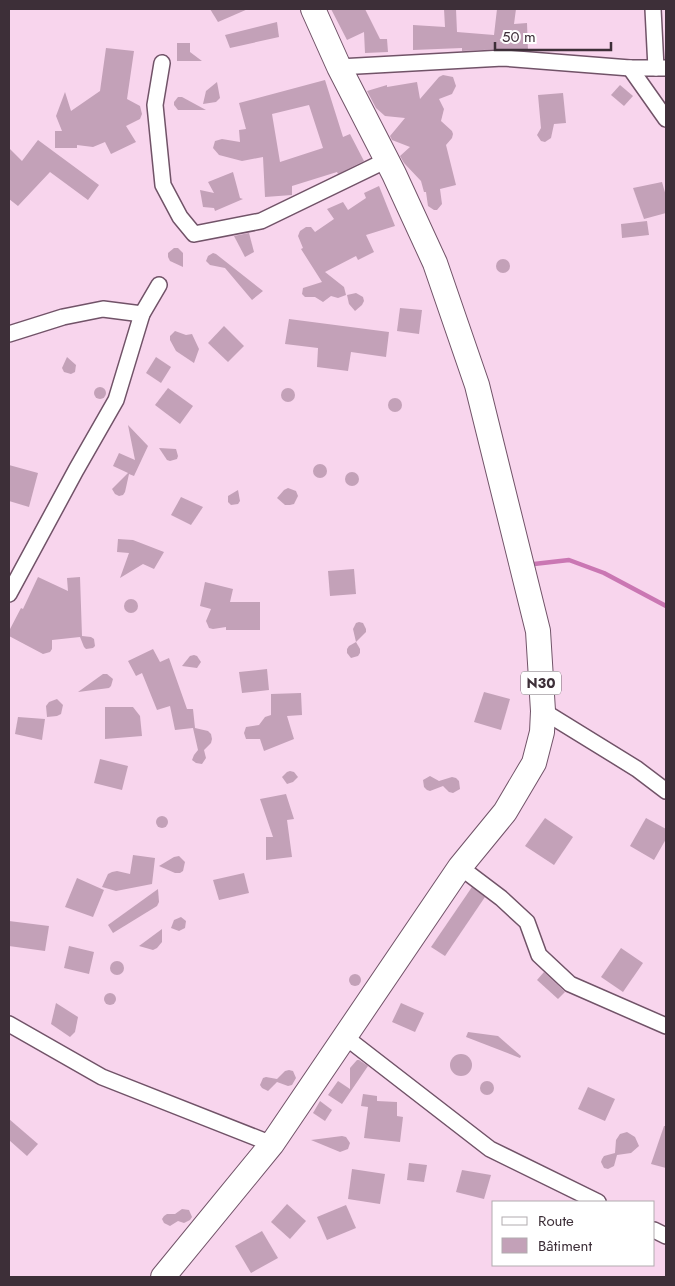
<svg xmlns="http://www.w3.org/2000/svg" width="675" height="1286" viewBox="0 0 675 1286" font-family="Jost,sans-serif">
<rect width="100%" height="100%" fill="#f8d5ed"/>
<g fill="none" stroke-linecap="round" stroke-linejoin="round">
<!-- stream -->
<polyline stroke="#ca77b3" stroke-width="4.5" points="534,564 569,560 604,573 666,606"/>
</g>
<!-- building -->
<g fill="#c3a1b8" fill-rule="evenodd">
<polygon points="210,9 248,9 218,22"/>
<polygon points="331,9 365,9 380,39 387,39 388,52 365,53 364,32 347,40"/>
<polygon points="444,9 456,9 457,32 494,35 497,9 516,9 514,24 527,23 528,51 503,49 462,51 462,48 413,50 413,25 445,27"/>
<polygon points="277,22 279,37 230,48 225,35"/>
<polygon points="177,43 190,43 190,52 202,61 177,61"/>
<polygon points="106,48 134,51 127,99 140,106 142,114 140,119 126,126 136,142 111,154 105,142 93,147 77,145 77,148 55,148 55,131 62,131 56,116 65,92 71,111 100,91"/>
<polygon points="443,75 453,77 456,86 452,94 439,99 444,109 441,121 452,131 453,134 452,138 446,145 456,185 440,189 442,204 437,210 434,210 428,206 426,192 424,192 421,181 404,163 400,156 410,147 392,140 390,136 405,118 385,116 376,108 367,91 387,85 387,87 417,82 420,99 439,77"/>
<path d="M 325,80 L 343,137 L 350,134 L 364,161 L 338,174 L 337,172 L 292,186 L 292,195 L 265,197 L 263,157 L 242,161 L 219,155 L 213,148 L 215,141 L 222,139 L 240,142 L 239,130 L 246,129 L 239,103 ZM 309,105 L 323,148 L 280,162 L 272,114 Z"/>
<polygon points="217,82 220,98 216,102 203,104 206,91"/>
<polygon points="620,85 633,96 624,106 611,95"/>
<polygon points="563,93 566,123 554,124 551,138 545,142 541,141 537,135 541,128 538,95"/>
<polygon points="178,97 182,97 206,110 178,110 174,105 174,102"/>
<polygon points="38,140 99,185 88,200 50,172 18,206 9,199 9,148 22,161"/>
<polygon points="233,172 240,198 243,199 215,211 214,208 203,207 200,190 214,193 208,182"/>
<polygon points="662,182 666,196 666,213 644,219 633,188"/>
<polygon points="379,186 395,226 366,235 374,252 358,260 356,256 325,272 344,287 346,295 338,298 331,296 323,302 315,297 305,297 302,294 303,288 322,282 301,249 303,248 298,236 300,231 306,227 311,227 315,232 334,219 327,209 343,202 348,210 366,198 364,193"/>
<polygon points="647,221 649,235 622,238 621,224"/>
<polygon points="249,233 254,252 245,257 234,236"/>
<polygon points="174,248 178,248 183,253 183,267 170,261 168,257 168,253"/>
<polygon points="213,253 216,254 263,291 252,300 225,268 210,265 206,261 208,256"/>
<circle cx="503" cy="266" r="7"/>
<polygon points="356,293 363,297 364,301 362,305 355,311 349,304 347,295"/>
<polygon points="400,308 422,310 419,334 397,331"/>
<polygon points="289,319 389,332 386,357 351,352 348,371 317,367 318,348 285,344"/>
<polygon points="224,326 244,346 228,362 208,343"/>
<polygon points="175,331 186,335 192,334 199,349 194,363 176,351 170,340 170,336"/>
<polygon points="67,357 76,365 75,372 71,374 64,372 62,368"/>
<polygon points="156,357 171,367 161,383 146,373"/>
<circle cx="100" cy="393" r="6"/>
<polygon points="168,388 193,406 180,424 155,405"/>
<circle cx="288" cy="395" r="7"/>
<circle cx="395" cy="405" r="7"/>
<polygon points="128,425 148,446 134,476 129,474 125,492 123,495 119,496 115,494 112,489 128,473 113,466 119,453 135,460"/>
<polygon points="159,448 176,449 178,456 177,459 170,461 167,460"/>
<circle cx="320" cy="471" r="7"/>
<polygon points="9,465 38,473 29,507 9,501"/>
<circle cx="352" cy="479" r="7"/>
<polygon points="288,488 296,491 298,496 294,504 290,505 285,505 277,498 284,490"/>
<polygon points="238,490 240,501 238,504 231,505 228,502 228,496"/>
<polygon points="181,497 203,507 191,525 171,515"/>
<polygon points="118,539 133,540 164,552 154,569 143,564 120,578 129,553 117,552"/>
<polygon points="354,569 356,594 330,596 328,571"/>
<polygon points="38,577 68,591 67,578 80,577 82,636 91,637 94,639 95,646 93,648 86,649 84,647 80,637 52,640 52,649 50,652 43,654 9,636 9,631 21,608 23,609"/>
<polygon points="205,582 233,589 230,602 260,602 260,630 226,630 226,627 213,629 209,628 206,621 211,609 200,606"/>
<circle cx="131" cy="606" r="7"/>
<polygon points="359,622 363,623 366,629 366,632 356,642 353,629 356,623"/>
<polygon points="356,642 360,649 360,653 358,656 351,658 347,653 347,649 349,646"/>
<polygon points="153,649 160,662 169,658 187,709 193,709 195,728 208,731 211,734 212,739 211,743 204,750 206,758 202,764 196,763 192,760 194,755 198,750 193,728 175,730 170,706 157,710 142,673 136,676 128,661"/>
<polygon points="194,655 197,656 201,662 197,668 182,666 190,656"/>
<polygon points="267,669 269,690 242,693 239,672"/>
<polygon points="103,674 107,674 113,679 111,686 109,688 78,692"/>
<polygon points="484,692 510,699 501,730 474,722"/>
<polygon points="301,693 302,715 287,716 294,739 264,751 260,739 246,739 244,733 246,727 259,725 265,717 271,715 271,694"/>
<polygon points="57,699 63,705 61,714 57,716 47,717 46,706 49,702"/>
<polygon points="105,707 133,707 140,716 142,736 105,739"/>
<polygon points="18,717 45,719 42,740 15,734"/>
<polygon points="100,759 128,766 122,790 94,783"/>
<polygon points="290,771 294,772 298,777 293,782 287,784 282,777 287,772"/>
<polygon points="430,776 439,781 452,777 456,778 459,781 460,789 453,793 449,792 443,786 430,791 427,790 424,787 423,780"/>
<polygon points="286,794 294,819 287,820 292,857 266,860 266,837 273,837 260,799"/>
<circle cx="162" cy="822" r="6"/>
<polygon points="545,818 573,837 554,865 525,846"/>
<polygon points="646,818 666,829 666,839 654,860 630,846"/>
<polygon points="133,855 155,858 152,884 116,891 102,887 108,874 112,872 117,871 130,874"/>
<polygon points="179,856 185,862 183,871 180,873 175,873 159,866 174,857"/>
<polygon points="244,873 249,893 219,900 213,880"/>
<polygon points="77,878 104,890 93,917 65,907"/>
<polygon points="472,887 485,897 445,956 431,947"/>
<polygon points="158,889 159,902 157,906 113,933 108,925"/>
<polygon points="181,917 186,921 185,928 179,931 171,928 174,920"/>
<polygon points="9,921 49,926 45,951 9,946"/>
<polygon points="162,929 162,942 157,948 153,950 139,946"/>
<polygon points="69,946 94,952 89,974 64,968"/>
<polygon points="621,948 643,963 623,992 601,977"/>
<circle cx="117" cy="968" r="7"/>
<polygon points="544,972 565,992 558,999 537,980"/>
<circle cx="355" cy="980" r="6"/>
<circle cx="110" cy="999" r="6"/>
<polygon points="56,1003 78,1017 75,1032 70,1037 51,1024"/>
<polygon points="401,1003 424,1013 415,1032 392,1022"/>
<polygon points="468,1032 498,1036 521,1056 520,1058 466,1037"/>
<circle cx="461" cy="1065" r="11"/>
<polygon points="357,1060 359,1060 368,1066 342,1104 328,1095 338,1081 350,1089 350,1068"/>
<polygon points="289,1070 293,1071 296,1078 292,1085 288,1086 277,1082 268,1091 262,1088 260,1085 263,1078 266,1077 277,1079 285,1071"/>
<circle cx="487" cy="1088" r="7"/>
<polygon points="588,1087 615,1099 605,1121 578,1109"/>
<polygon points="363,1094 377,1096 377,1101 397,1102 397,1116 403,1117 400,1142 364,1138 368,1107 361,1106"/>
<polygon points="320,1101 332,1110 325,1121 313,1113"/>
<polygon points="9,1119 38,1144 27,1156 9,1140"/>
<polygon points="664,1126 666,1126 666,1168 651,1164"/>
<polygon points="627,1132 635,1137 639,1146 631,1153 617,1155 614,1166 608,1169 604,1168 601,1162 602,1159 604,1156 615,1153 616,1140 620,1134"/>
<polygon points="342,1136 346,1137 350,1143 348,1149 340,1152 311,1140"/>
<polygon points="409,1163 427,1165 424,1182 407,1180"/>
<polygon points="352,1169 385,1174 380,1204 348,1199"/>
<polygon points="462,1170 491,1175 484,1199 456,1192"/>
<polygon points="287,1204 306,1221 290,1239 271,1222"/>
<polygon points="346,1205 356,1228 327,1240 317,1217"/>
<polygon points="182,1209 189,1210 192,1217 190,1220 184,1223 178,1221 170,1226 164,1223 162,1219 164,1216 167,1214 175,1214"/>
<polygon points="262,1231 278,1258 251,1273 235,1246"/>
</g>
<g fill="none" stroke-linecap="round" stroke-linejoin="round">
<!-- street casing -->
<g stroke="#715368" stroke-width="18">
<g id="street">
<polyline points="653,9 656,68"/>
<polyline points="162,63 155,105 163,185 180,217 194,234 261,221 387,160"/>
<polyline points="339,67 503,58 630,68 666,68"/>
<polyline points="630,68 666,119"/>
<polyline points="9,334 63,317 103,309 142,314"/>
<polyline points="9,594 76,470 116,400 142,314 159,285"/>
<polyline points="543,711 637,769 666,791"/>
<polyline points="460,867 501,898 527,922 539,955 570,984 666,1026"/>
<polyline points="9,1024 102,1077 272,1144"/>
<polyline points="344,1036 490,1149 598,1202"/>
<polyline points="654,1230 666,1236"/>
</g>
</g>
<!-- primary casing -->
<g stroke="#715368" stroke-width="26">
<polyline id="primary" points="163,1277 272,1144 460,867 505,812 534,763 542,732 543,711 538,631 477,385 435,263 394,174 339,67 313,9"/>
</g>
<!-- street -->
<use href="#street" stroke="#fff" stroke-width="15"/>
<!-- primary -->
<use href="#primary" stroke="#fff" stroke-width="24"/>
</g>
<g text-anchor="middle" stroke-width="4.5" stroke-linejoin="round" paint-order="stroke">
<!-- shield labels -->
<rect fill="#fff" stroke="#776d74" stroke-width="1" x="521" y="671.5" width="40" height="23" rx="4"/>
<g font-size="14" font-weight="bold" fill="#3d2f38">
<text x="541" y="688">N30</text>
</g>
</g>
<!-- border -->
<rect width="675" height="1286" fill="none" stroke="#3d2f38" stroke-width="20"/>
<!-- legend -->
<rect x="492" y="1201" width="162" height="65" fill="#ffffff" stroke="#b1acaf"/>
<rect x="502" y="1217" width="25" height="8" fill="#ffffff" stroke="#b1acaf"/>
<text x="538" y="1226" font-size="15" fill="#3d2f38">Route</text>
<rect x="502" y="1238" width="25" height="15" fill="#c3a1b8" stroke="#b1acaf"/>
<text x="538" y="1251" font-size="15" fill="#3d2f38">Bâtiment</text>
<!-- scale -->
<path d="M495 42v8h116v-8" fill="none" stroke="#3d2f38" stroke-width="2.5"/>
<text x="502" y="42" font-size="15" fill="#3d2f38" stroke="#ffffff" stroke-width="4" paint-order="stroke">50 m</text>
</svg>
